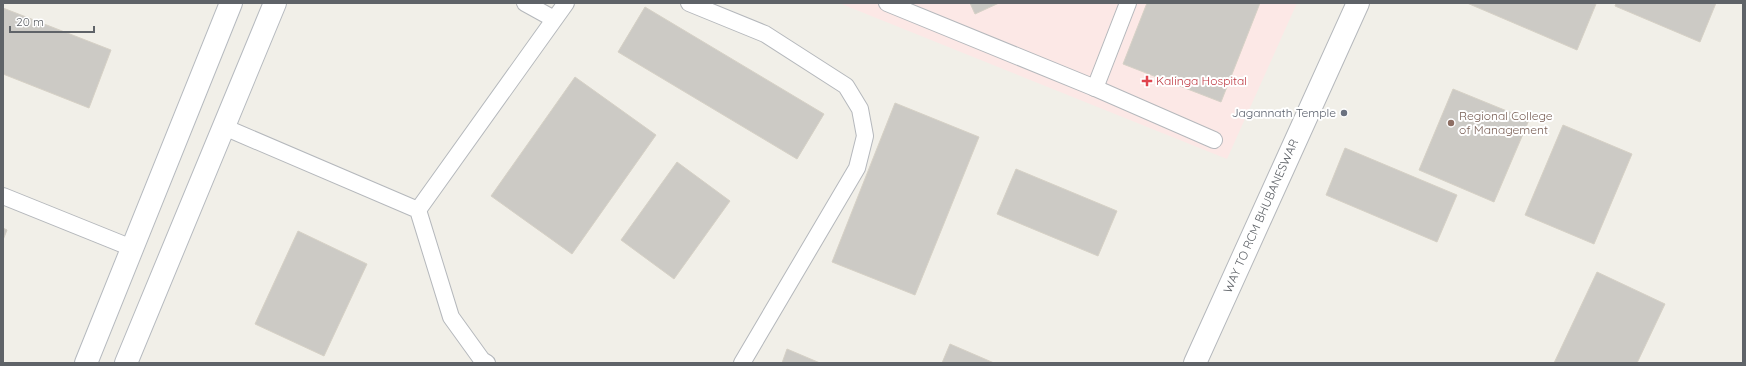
<svg xmlns="http://www.w3.org/2000/svg" width="1746" height="366" viewBox="0 0 1746 366" font-family="Quicksand,sans-serif">
<rect width="100%" height="100%" fill="#f1efe8"/>
<!-- medical -->
<polygon fill="#fce8e6" points="839,3 1297,3 1227,159"/>
<!-- building -->
<g fill="#cccac5" stroke="#d6d1c6">
<polygon points="970,3 999,3 975,14"/>
<polygon points="1147,3 1260,3 1221,102 1123,64"/>
<polygon points="1467,3 1594,3 1596,4 1577,50"/>
<polygon points="1616,3 1716,3 1700,42 1615,6"/>
<polygon points="645,7 824,114 797,159 618,52"/>
<polygon points="3,8 111,50 89,108 3,74"/>
<polygon points="575,77 656,135 572,254 491,196"/>
<polygon points="1453,89 1529,120 1494,202 1419,170"/>
<polygon points="895,103 979,137 915,295 832,262"/>
<polygon points="1563,125 1632,154 1594,244 1525,215"/>
<polygon points="1345,148 1457,195 1437,242 1326,195"/>
<polygon points="677,162 730,201 674,279 621,240"/>
<polygon points="1016,169 1117,211 1098,256 997,214"/>
<polygon points="3,228 7,230 3,240"/>
<polygon points="298,231 367,264 324,356 255,324"/>
<polygon points="1597,272 1665,304 1637,363 1554,363"/>
<polygon points="950,344 994,363 942,363"/>
<polygon points="787,349 820,363 782,363"/>
</g>
<g fill="none" stroke-linecap="round" stroke-linejoin="round">
<!-- lane casing -->
<g stroke="#b5b8bc" stroke-width="18">
<g id="lane">
<polyline points="525,3 554,19"/>
<polyline points="689,3 765,34 846,86 860,109 865,136 857,168 742,363"/>
<polyline points="887,3 1095,88 1214,140"/>
<polyline points="1095,88 1128,3"/>
<polyline points="224,127 418,210 451,317 482,360 487,363"/>
<polyline points="3,196 132,248"/>
<polyline points="418,210 566,3"/>
</g>
</g>
<!-- street casing -->
<g stroke="#b5b8bc" stroke-width="24">
<polyline id="street" points="1195,363 1358,3"/>
</g>
<!-- secondary casing -->
<g stroke="#b6babf" stroke-width="24">
<g id="secondary">
<polyline points="86,363 231,3"/>
<polyline points="126,363 275,3"/>
</g>
</g>
<!-- lane -->
<use href="#lane" stroke="#fff" stroke-width="16"/>
<!-- street -->
<use href="#street" stroke="#fff" stroke-width="22"/>
<!-- secondary -->
<use href="#secondary" stroke="#fff" stroke-width="22"/>
</g>
<!-- markers -->
<path fill="#e0444e" stroke="#fff" stroke-width="1.5" d="M1145 75h4v4h4v4h-4v4h-4v-4h-4v-4h4z"/>
<circle fill="#6b7280" stroke="#fff" stroke-width="1.5" cx="1344" cy="113" r="4"/>
<circle fill="#8d6e63" stroke="#fff" stroke-width="1.5" cx="1451" cy="123" r="4"/>
<g text-anchor="middle" stroke-width="4" stroke-linejoin="round" paint-order="stroke">
<!-- health labels -->
<g font-size="12" fill="#be3a42" stroke="#fff" text-anchor="start">
<text x="1156" y="85">Kalinga Hospital</text>
</g>
<!-- worship labels -->
<g font-size="12" fill="#5b616d" stroke="#fff" text-anchor="end">
<text x="1336" y="117">Jagannath Temple</text>
</g>
<!-- education labels -->
<g font-size="12" fill="#785e54" stroke="#fff" text-anchor="start">
<text x="1459" y="120">Regional College<tspan x="1459" dy="14">of Management</tspan></text>
</g>
<!-- street labels -->
<g font-size="12" fill="#5f6368" stroke="#fff">
<text transform="translate(1261 216) rotate(-66)" y="4">WAY TO RCM BHUBANESWAR</text>
</g>
</g>
<!-- border -->
<rect width="1746" height="366" fill="none" stroke="#5f6368" stroke-width="8"/>
<!-- scale -->
<path d="M10 26v6h84v-6" fill="none" stroke="#5f6368" stroke-width="2"/>
<text x="16" y="26" font-size="12" fill="#5f6368" stroke="#ffffff" stroke-width="3" paint-order="stroke">20 m</text>
</svg>
